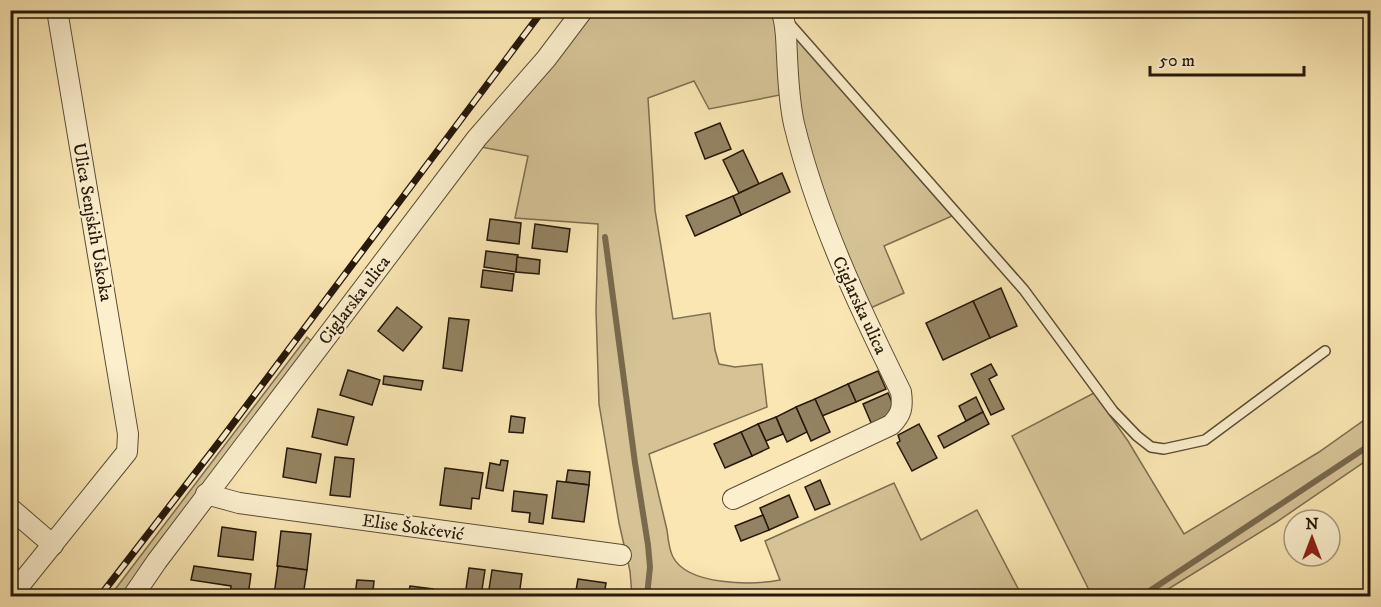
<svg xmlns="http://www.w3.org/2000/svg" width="1381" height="607" viewBox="0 0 1381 607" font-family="'IM FELL DW Pica',serif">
<rect width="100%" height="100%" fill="#f9e6b2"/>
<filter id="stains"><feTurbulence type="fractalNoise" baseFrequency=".00333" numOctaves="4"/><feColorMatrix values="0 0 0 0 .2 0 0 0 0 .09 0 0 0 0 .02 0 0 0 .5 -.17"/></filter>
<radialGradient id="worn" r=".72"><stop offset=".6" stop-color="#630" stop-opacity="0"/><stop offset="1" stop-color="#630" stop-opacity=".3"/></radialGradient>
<!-- green -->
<g fill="#d5c396" stroke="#7d6e50" stroke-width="1.5">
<path d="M 590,11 L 775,11 L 785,94 L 709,109 L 694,81 L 648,98 L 655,210 L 673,319 L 710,313 L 715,350 L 719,364 L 735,367 L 762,364 L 767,407 L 649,454 C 655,479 661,504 667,530 C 668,538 669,550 673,557 C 688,586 753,585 780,580 L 765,541 L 894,483 L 921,540 L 977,510 L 1022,596 L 632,596 L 630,571 L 619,523 L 599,404 L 596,311 L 598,224 L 515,218 L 528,156 L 481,147 Z"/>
<polygon points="794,35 952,216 884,246 904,293 866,310 799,125"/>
<polygon points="307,337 315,344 126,596 110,596"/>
<polygon points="1094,393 1128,441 1184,534 1319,452 1370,416 1370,458 1275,523 1157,596 1092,596 1012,436"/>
</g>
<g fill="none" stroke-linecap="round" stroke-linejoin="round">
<!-- stream -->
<g stroke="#796a4d" stroke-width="6">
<polyline points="605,237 635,463 648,545 650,567 647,596"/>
<polyline points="1142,596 1370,445"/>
</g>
</g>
<!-- building -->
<g fill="#938362" stroke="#25180b" stroke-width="1.5">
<polygon points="720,123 731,149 705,159 695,133"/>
<polygon points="743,150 759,184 739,193 723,160"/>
<polygon points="782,173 790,192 741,215 733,196"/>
<polygon points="733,196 741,215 695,236 686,216"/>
<polygon points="490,219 521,223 519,244 487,240"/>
<polygon points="535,224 570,229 567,252 532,248"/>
<polygon points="486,251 518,255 516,272 484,267"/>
<polygon points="517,257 540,260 539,274 516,272"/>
<polygon points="483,270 514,274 512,291 481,287"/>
<polygon points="1001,288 1017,326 990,338 973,301"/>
<polygon points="973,301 990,338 943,360 926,323"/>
<polygon points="397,307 422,327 403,351 378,331"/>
<polygon points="449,318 469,320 462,371 443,368"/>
<polygon points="991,364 997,375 989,379 1004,409 991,415 971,374"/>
<polygon points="348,370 380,380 372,405 340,395"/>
<polygon points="878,371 886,389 856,402 848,384"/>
<polygon points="384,376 423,381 421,390 383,384"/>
<polygon points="848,384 856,402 822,416 815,399"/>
<polygon points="888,393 897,414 872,425 863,404"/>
<polygon points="976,397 983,412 966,421 959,406"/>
<polygon points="815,399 830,432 811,441 796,407"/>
<polygon points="796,407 807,432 787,442 776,417"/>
<polygon points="318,409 354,417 347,445 312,437"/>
<polygon points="983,412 989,424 944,448 938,436"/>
<polygon points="511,416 525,418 523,433 509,432"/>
<polygon points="776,417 783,434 766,441 758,424"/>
<polygon points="758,424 769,448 752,456 741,432"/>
<polygon points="919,424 937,458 912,471 897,443 900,441 898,435"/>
<polygon points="741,432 752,456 725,468 714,444"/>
<polygon points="287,448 321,454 316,483 283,477"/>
<polygon points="335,457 354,459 350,497 330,495"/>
<polygon points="501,460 508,461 503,491 486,488 490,463 500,465"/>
<polygon points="445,468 483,473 479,499 472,498 471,509 440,505"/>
<polygon points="568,470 590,472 589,485 566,482"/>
<polygon points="820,480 830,504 815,510 805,487"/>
<polygon points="557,481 589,485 584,522 552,518"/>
<polygon points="514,491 547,495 543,524 529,522 530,513 512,511"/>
<polygon points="789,495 798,517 769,530 760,508"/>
<polygon points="763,515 769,530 741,541 735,526"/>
<polygon points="222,527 256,532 253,560 218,556"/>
<polygon points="281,531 311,534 307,570 277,566"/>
<polygon points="194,566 251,574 248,596 230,596 231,586 191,580"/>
<polygon points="278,566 307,570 303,596 274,595"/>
<polygon points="469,568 485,570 481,596 465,596"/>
<polygon points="492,570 522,574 519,596 488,596"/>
<polygon points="578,579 606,583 604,596 575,596"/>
<polygon points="357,580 374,581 373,591 383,592 383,596 355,596"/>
<polygon points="410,586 433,589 432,596 408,596"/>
</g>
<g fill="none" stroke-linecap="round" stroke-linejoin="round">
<!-- service casing -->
<g stroke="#5a4c35" stroke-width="12">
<polyline id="service" points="788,22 1024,290 1113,411 1137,436 1151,447 1164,449 1205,440 1325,351"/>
</g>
<!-- minor casing -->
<g stroke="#5a4c35" stroke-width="22">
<g id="minor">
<polyline points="206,494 239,503 621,555"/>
<path d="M 733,499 L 891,425 C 902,414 903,407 901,392 C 858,305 817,218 794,124 C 789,101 788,79 787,56 C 786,41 787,25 781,10"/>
<polyline points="10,508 53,545"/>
<polyline points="11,596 127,452 128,434 57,10"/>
<polyline points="133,596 157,561 477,138 546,59 583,10"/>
</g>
</g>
<!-- service -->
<use href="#service" stroke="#fbefcd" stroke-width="9"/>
<!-- minor -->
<use href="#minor" stroke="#fbefcd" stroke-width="20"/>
<!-- rail casing -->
<g stroke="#25180b" stroke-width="7">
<polyline id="rail" points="100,596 223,437 543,10"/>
</g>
<!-- rail -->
<use href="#rail" stroke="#fbefcd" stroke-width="4.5" stroke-dasharray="14" stroke-linecap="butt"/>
</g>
<g text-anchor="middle" stroke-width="4.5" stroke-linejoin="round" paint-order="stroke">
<!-- street labels -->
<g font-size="18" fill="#25180b" stroke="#fbefcd">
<text transform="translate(93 222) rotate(80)" y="6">Ulica Senjskih Uskoka</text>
<text transform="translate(354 300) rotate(-53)" y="6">Ciglarska ulica</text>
<text transform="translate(860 305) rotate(65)" y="6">Ciglarska ulica</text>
<text transform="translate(413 527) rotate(8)" y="6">Elise Šokčević</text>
</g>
</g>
<!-- margin -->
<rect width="1381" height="607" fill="none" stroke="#f9e6b2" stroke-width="36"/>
<rect x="12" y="12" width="1357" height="583" fill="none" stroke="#25180b" stroke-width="3"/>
<rect x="18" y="18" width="1345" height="571" fill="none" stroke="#25180b" stroke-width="1.5"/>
<!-- north arrow -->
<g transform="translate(1312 538)"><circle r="28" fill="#fbefcd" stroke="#a5997f" stroke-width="1.5"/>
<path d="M0-4.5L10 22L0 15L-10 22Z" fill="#8f2418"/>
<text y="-9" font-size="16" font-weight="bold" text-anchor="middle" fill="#25180b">N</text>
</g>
<!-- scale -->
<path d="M1150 66v9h154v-9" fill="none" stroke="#25180b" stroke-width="3"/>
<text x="1159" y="66" font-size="18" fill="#25180b" stroke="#fbefcd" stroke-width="4.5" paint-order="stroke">50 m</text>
<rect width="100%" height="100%" filter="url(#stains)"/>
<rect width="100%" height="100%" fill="url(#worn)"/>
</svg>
